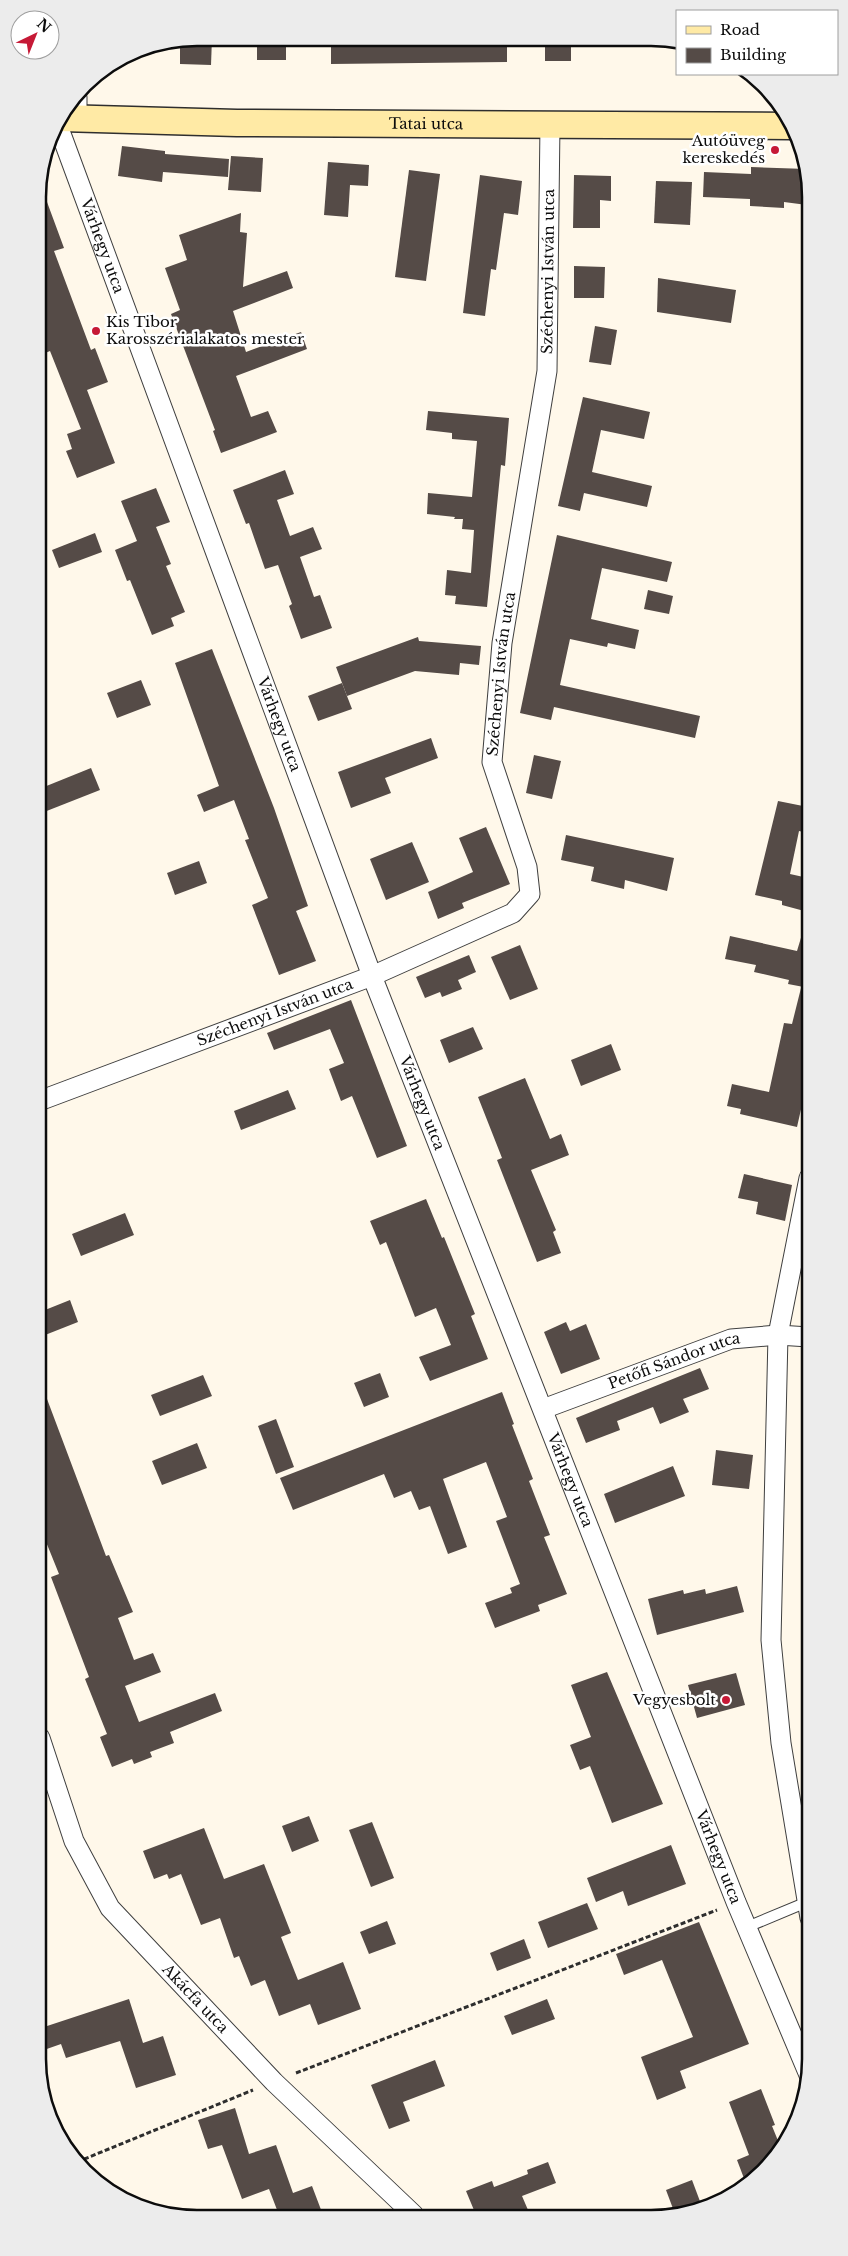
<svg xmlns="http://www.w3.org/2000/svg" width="848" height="2256" viewBox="0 0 848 2256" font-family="'Libre Baskerville',serif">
<rect width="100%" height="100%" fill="#fff8ea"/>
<!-- building -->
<g fill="#554b47">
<polygon points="197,38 212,38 211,65 180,64 180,41"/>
<rect x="257" y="38" width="29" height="22"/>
<polygon points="331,38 507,40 507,62 331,64"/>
<rect x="545" y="40" width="26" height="21"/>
<polygon points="122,146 165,151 165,154 229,159 228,177 163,172 162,182 118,176"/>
<polygon points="231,156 263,158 261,192 228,190"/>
<polygon points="328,162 369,165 368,186 350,185 348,217 324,215"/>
<polygon points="751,167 807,169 807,205 784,202 784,208 750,206 750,199 703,197 704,172 751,174"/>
<polygon points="409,170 440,174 426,281 395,277"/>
<polygon points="480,175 522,181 518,215 504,213 496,270 491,269 485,316 463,313"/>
<polygon points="574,175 611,176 611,201 600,200 600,228 573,228"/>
<polygon points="656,181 692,182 690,225 654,223"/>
<polygon points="40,183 64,248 54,251 91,350 95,348 108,382 87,390 115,463 77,478 66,451 72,449 67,434 81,429 50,351 38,356 38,187"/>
<polygon points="241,213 240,232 247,233 243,287 287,271 293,288 233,311 246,352 301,332 307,349 236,376 251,417 268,411 277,432 221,453 213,431 215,430 171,314 180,310 165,268 187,260 179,235"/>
<polygon points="574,266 605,267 604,298 574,298"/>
<polygon points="658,278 736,290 731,323 657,312"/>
<polygon points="595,326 617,330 611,365 589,362"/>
<polygon points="583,397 650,412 644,439 601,430 592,472 652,486 647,507 584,493 580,511 558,506"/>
<polygon points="428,411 509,418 505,466 501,465 487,607 455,604 456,596 445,595 447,570 471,573 474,530 462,529 463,519 454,519 455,517 427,514 428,493 472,497 477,441 452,439 452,433 426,430"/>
<polygon points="285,470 294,494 277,500 290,536 313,527 322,549 300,557 314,597 320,595 332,628 301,639 289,606 292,604 278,565 265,569 249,523 246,524 233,490"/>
<polygon points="156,488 170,522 156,527 171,564 166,566 185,612 171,618 174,626 152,635 130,580 127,581 115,550 137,541 121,501"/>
<polygon points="95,533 102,552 59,568 52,550"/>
<polygon points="557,535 672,562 667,582 602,568 591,619 639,630 635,649 608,643 607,647 570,639 560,685 700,716 695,738 554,707 551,720 520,713"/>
<polygon points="648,590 673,596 669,614 644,609"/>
<polygon points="418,637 419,641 481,646 479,665 460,663 459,675 415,671 347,696 336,667"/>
<polygon points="212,649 274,808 308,906 296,911 316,961 279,975 252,905 268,898 245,840 249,839 234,800 204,812 197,795 219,786 175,663"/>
<polygon points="141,680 151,705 117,718 107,693"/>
<polygon points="342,683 352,709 318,721 308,696"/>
<polygon points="431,738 438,758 385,778 391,793 351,808 338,772"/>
<polygon points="534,755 561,761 552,799 526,793"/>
<polygon points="91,768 100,790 39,814 39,789"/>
<polygon points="778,801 808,807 808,833 799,831 790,874 808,878 808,912 782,905 782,901 755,895"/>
<polygon points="486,827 510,884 462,903 464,908 438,919 428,892 473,872 459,838"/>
<polygon points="566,835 674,858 667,891 625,880 624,889 591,881 594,867 561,860"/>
<polygon points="412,842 429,882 386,900 370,859"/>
<polygon points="199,861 207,883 175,895 167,873"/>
<polygon points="803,931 808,932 809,988 788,984 789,980 754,972 756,965 725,959 730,936 797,951"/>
<polygon points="520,945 538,989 510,1000 491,957"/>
<polygon points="469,955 476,972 458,980 462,989 442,997 440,992 425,998 416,977"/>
<polygon points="801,988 809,989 809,1074 797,1127 740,1114 741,1109 727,1106 732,1084 769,1092 784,1023 792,1024"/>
<polygon points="351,1000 407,1146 377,1158 352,1096 341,1101 329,1069 344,1063 330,1029 274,1050 267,1033"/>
<polygon points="473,1027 483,1049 449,1063 440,1040"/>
<polygon points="611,1044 621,1070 581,1086 571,1060"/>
<polygon points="525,1078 550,1139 561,1134 569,1155 531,1170 556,1230 553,1232 561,1253 537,1262 497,1160 502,1158 478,1097"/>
<polygon points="288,1090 296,1109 241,1130 234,1111"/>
<polygon points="744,1174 792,1185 785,1221 756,1214 758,1202 738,1198"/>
<polygon points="426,1199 442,1238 444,1237 475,1314 471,1316 488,1359 430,1381 419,1357 451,1345 436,1308 415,1317 386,1242 380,1245 370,1221"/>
<polygon points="125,1213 134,1235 81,1256 72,1234"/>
<polygon points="70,1300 78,1322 40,1337 40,1312"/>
<polygon points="566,1322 570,1331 586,1324 600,1359 561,1374 544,1332"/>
<polygon points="700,1368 709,1389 683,1399 689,1412 660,1424 653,1407 617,1421 620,1430 586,1443 576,1418"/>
<polygon points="380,1373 389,1397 364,1407 354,1383"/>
<polygon points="203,1375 212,1396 160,1416 151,1395"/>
<polygon points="41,1383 106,1556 109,1555 133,1612 118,1618 134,1660 153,1653 161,1672 125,1686 139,1722 215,1693 222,1711 170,1732 174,1743 150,1752 152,1757 134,1764 132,1759 112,1767 100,1737 107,1734 85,1679 89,1677 51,1577 59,1574 40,1527"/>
<polygon points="502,1392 514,1424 512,1425 533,1479 529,1481 550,1535 544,1537 567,1594 538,1605 540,1611 495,1628 485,1603 512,1593 510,1588 520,1584 496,1521 507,1517 486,1462 443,1479 467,1547 448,1554 430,1506 419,1510 411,1491 394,1498 384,1474 293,1510 280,1478"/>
<polygon points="276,1419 294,1467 276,1474 258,1426"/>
<polygon points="197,1443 207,1468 162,1485 152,1461"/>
<polygon points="716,1450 753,1455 749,1489 712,1485"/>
<polygon points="673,1466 685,1496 615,1523 604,1494"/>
<polygon points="737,1586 744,1612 657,1635 648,1599 683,1590 684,1594 705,1589 706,1594"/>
<polygon points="607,1672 663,1804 612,1823 590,1766 580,1770 570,1745 591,1737 571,1685"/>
<polygon points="736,1673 745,1705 697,1718 688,1685"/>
<polygon points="309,1816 319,1841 292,1852 282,1826"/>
<polygon points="372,1822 394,1878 371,1887 349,1830"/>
<polygon points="204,1828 224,1879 264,1864 291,1933 281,1937 298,1980 343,1962 361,2009 318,2025 310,2004 279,2016 265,1980 251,1986 239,1956 234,1958 220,1918 201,1925 181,1874 169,1879 167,1874 154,1879 143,1851"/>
<polygon points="671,1845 686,1884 628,1906 623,1891 596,1902 587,1878"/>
<polygon points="587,1903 598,1929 548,1948 538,1922"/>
<polygon points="387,1921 396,1944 369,1954 360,1932"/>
<polygon points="699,1922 749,2044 680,2071 686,2088 657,2100 641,2057 693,2037 662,1960 624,1975 616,1954"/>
<polygon points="524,1939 531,1958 497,1971 490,1953"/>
<polygon points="129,1999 143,2043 163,2036 176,2075 136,2088 120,2041 66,2058 61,2044 41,2051 41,2028"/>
<polygon points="547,1999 555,2019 512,2035 504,2016"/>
<polygon points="435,2060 445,2086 403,2102 410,2121 389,2129 371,2085"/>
<polygon points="761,2089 775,2125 772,2126 781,2148 771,2164 755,2177 745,2181 737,2160 749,2155 729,2102"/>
<polygon points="235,2108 249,2154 276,2145 293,2193 312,2186 323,2215 279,2215 269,2189 242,2199 222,2145 208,2149 198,2120"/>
<polygon points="548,2162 556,2183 522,2196 528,2210 514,2215 476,2215 466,2191 492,2181 494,2187 528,2174 527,2170"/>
<polygon points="692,2180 701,2204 675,2214 666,2190"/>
</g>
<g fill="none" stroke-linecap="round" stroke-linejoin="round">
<!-- lane casing -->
<g stroke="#3f3f3f" stroke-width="12">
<polyline id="lane" points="747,1927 807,1902"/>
</g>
<!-- street casing -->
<g stroke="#3f3f3f" stroke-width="21">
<g id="street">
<polyline points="77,97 77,118"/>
<path id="s1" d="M 57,123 L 372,976 L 736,1902 L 809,2075"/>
<path id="s2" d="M 39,1101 L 372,976 L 513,913 L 530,894 L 527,867 L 492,762 L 502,643 L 547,371 L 550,124"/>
<polyline points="809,1178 778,1335 771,1640 781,1743 810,1918"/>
<path id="s3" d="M 543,1409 L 731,1339 L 778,1335 L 809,1337"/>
<path id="s4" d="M 40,1738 L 74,1841 L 110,1908 L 274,2082 L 414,2215"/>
</g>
</g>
<!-- secondary casing -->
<g stroke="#2e2e2e" stroke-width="29">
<g id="secondary">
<path id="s5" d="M 61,118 L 237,123 L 792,126"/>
</g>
</g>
<!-- path -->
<g stroke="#2e2e2e" stroke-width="3" stroke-dasharray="5 2.5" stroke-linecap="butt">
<polyline points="296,2073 717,1910"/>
<polyline points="77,2162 253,2090"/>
</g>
<!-- lane -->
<use href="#lane" stroke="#fff" stroke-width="10"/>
<!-- street -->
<use href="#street" stroke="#fff" stroke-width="19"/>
<!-- secondary -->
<use href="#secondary" stroke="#ffeaa5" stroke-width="26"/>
</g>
<!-- markers -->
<g fill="#c61936" stroke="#fff" stroke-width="2">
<circle cx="775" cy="150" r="5"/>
<circle cx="96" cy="331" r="5"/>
<circle cx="726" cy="1700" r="5"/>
</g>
<g text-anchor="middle" stroke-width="5" stroke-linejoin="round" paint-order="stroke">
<!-- street labels -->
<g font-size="15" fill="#0c0c0c" stroke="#fff">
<text dy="5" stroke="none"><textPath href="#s5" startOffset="365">Tatai utca</textPath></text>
<text dy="5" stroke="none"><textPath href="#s1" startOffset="131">Várhegy utca</textPath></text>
<text dy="5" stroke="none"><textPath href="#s2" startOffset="1168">Széchenyi István utca</textPath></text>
<text dy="5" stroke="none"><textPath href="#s2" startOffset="762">Széchenyi István utca</textPath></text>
<text dy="5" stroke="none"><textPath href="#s1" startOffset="641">Várhegy utca</textPath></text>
<text dy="5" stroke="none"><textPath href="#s2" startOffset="252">Széchenyi István utca</textPath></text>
<text dy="5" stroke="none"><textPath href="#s1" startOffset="1046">Várhegy utca</textPath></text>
<text dy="5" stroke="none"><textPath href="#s3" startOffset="140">Petőfi Sándor utca</textPath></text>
<text dy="5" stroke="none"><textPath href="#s1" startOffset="1451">Várhegy utca</textPath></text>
<text dy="5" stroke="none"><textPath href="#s1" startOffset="1856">Várhegy utca</textPath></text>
<text dy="5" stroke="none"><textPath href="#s4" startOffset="309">Akácfa utca</textPath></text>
</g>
<!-- poi labels -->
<g font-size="15" fill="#0c0c0c" stroke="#fff" text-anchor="end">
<text x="765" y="146">Autóüveg<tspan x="765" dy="17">kereskedés</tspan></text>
<text x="106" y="327" text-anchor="start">Kis Tibor<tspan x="106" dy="17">Karosszérialakatos mester</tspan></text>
<text x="716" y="1705">Vegyesbolt</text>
</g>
</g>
<!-- crop -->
<path d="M0 0H848V2256H0ZM197 46H651A151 151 0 0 1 802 197V2059A151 151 0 0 1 651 2210H197A151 151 0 0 1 46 2059V197A151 151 0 0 1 197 46Z" fill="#ececec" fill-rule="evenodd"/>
<path fill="none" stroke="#0c0c0c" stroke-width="2.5" d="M197 46H651A151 151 0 0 1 802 197V2059A151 151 0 0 1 651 2210H197A151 151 0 0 1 46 2059V197A151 151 0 0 1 197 46Z"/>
<!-- legend -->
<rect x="676" y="10" width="162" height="65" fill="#ffffff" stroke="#9e9e9e"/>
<rect x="686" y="26" width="25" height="8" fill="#ffeaa5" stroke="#9e9e9e"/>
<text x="720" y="35" font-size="15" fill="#0c0c0c">Road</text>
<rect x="686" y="48" width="25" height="15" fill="#554b47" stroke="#9e9e9e"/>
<text x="720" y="60" font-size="15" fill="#0c0c0c">Building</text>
<!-- north arrow -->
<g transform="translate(35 35) rotate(43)"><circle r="24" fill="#ffffff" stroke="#9e9e9e"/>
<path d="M0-4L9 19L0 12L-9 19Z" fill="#c61936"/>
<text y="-8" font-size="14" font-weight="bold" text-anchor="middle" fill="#0c0c0c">N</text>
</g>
</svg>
